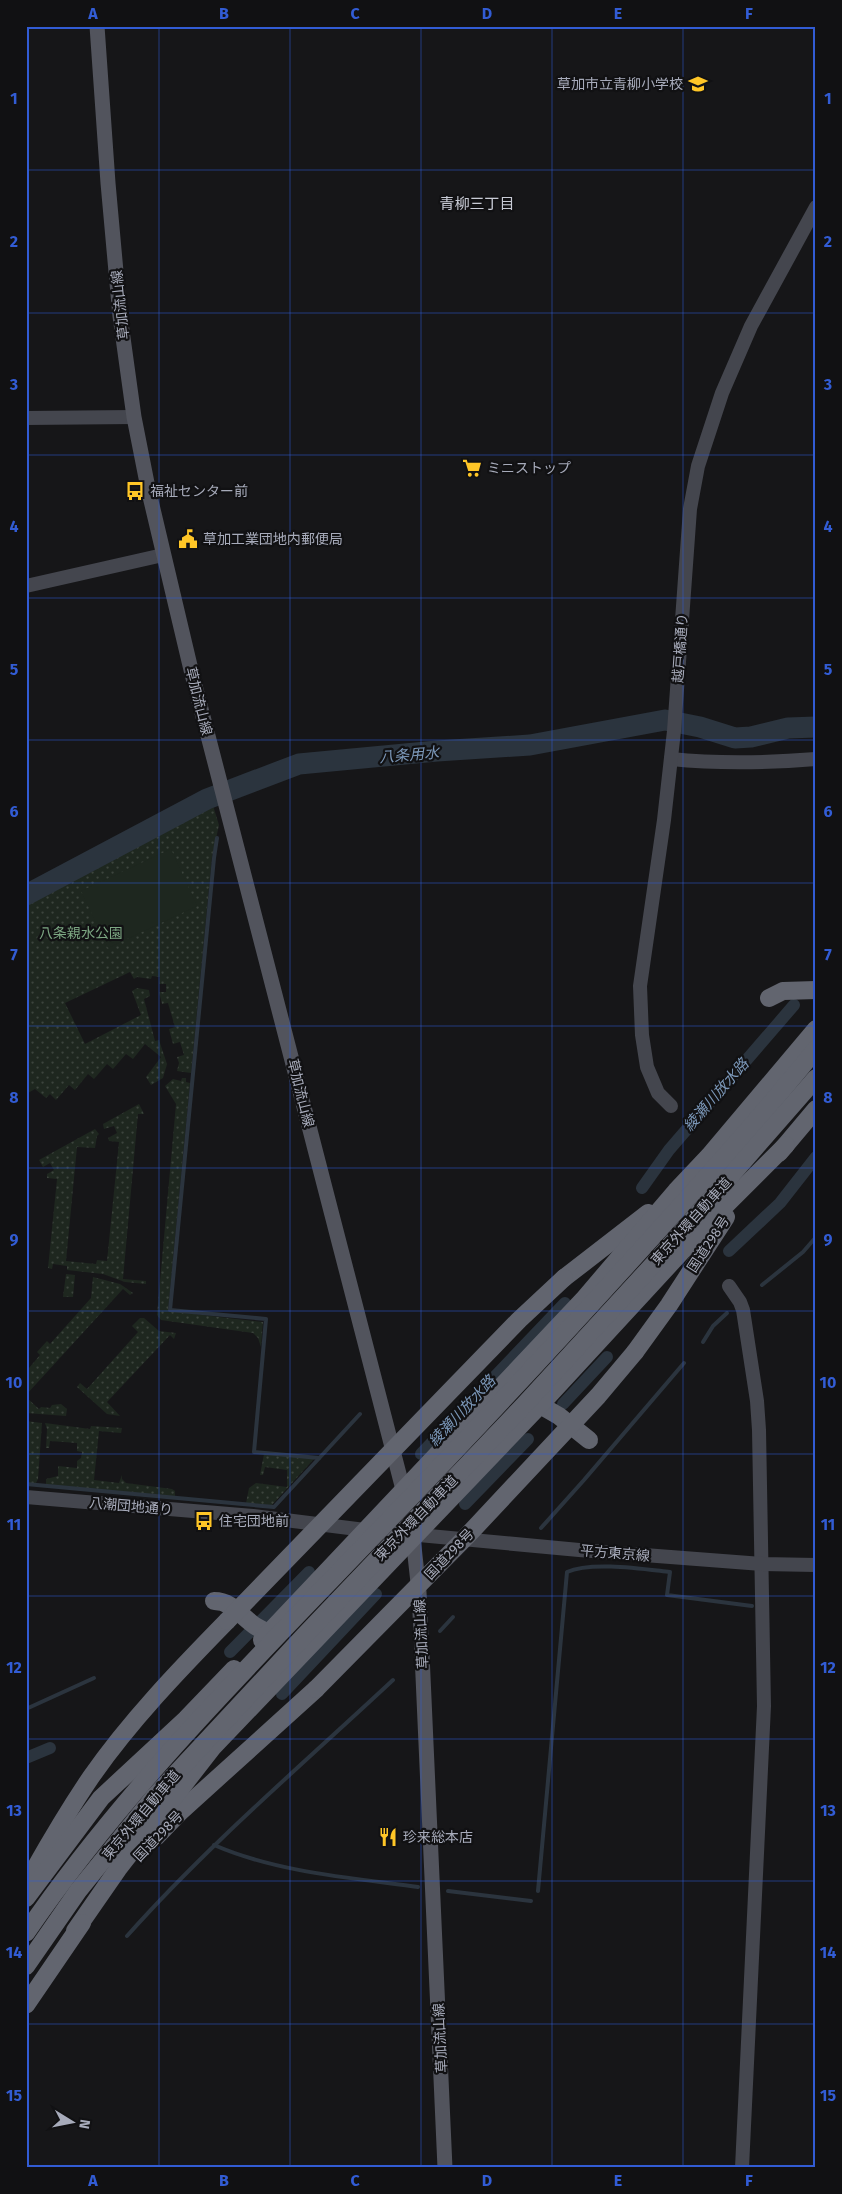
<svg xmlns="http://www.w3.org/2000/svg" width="842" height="2194" viewBox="0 0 842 2194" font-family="'Fira Sans','Noto Sans JP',sans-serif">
<defs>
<pattern id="grass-dots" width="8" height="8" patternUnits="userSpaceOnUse" patternTransform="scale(1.25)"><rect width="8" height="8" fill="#1e271f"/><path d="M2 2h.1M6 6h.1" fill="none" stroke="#3c443d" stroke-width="1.8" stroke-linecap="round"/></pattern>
</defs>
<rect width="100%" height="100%" fill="#161618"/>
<!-- grass -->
<g fill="url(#grass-dots)">
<polygon points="211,799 219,825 212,857 191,1073 177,1071 179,1063 177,1057 184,1055 180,1042 173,1044 169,1029 175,1027 168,1003 162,1004 159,992 166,992 166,984 159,984 160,977 152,976 151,979 137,977 134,979 130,972 65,1003 85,1044 141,1015 132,991 137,988 149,990 150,996 144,999 155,1041 159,1040 167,1064 163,1078 151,1085 146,1077 161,1057 145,1044 133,1059 126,1054 113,1069 107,1064 94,1079 88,1074 75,1090 69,1085 56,1100 50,1094 46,1098 35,1089 26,1094 26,899"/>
<polygon points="182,1078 186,1078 186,1082 190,1083 168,1311 263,1322 261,1347 258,1338 253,1333 161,1320 157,1315 176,1104 165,1086 173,1079 181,1081"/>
<polygon points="139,1104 144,1114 138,1114 123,1279 146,1281 146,1284 125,1282 103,1274 67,1270 67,1266 53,1264 52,1269 48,1268 57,1179 47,1178 47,1174 54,1170 50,1163 43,1167 39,1160 95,1129 99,1134 97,1136 95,1148 77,1147 66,1261 96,1264 97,1260 107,1261 119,1142 109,1141 108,1138 117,1133 114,1126 104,1129 103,1124"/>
<polygon points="66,1274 75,1275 73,1297 63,1297"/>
<polygon points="93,1277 120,1284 133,1293 130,1295 123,1289 26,1395 26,1366 29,1368 40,1355 37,1352 47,1341 50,1344 91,1298"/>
<polygon points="140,1318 144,1318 159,1331 176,1333 174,1339 170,1335 107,1402 120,1416 107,1414 77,1387 80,1383 87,1389 138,1332 132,1326"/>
<polygon points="26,1397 39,1409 41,1407 50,1408 52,1405 61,1404 67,1409 66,1416 26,1413"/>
<polygon points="26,1421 42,1423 38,1479 36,1483 26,1483"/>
<polygon points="45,1423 90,1429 91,1426 122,1428 121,1433 99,1431 94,1480 119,1483 122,1475 122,1479 126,1483 172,1489 175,1491 175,1497 46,1485 46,1479 58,1476 58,1466 77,1468 77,1461 81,1458 82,1452 77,1451 77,1443 50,1441 49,1448 46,1448 47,1429"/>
<polygon points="264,1454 314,1459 271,1506 246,1503 249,1488 256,1483 287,1487 287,1470 265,1467 263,1475 260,1475"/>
</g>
<!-- pitch -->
<polygon fill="#1e271f" points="171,849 197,906 108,948 81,891"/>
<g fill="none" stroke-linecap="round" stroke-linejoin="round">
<!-- stream -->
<g stroke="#2b343e" stroke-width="4">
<polyline points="217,838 214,858 170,1310 266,1319 254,1452 319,1458"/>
<polyline points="762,1285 803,1252 816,1237"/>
<polyline points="703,1342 713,1326 727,1313"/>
<polyline points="26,1484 274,1507 360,1414"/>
<polyline points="541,1528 584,1480 684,1363"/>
<polyline points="440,1631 453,1617"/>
<polyline points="26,1709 94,1678"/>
<path d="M 214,1845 C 276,1872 351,1878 418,1887"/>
<polyline points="448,1891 531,1901"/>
<path d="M 538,1891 L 567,1572 C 591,1561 643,1569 670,1572 L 667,1595 L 752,1606"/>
<path d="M 127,1936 C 209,1844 303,1764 393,1680"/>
</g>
<!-- canal -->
<g stroke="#2b343e" stroke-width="12">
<polyline points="642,1188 669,1150 794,1005"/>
<polyline points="729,1251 780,1203 816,1157"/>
<polyline points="563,1404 607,1357"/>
<polyline points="421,1454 565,1303"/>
<polyline points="465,1504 528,1439"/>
<polyline points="230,1652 309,1572"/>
<polyline points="282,1694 376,1594"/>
<polyline points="26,1758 50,1748"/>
</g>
<!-- river -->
<polyline stroke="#2b343e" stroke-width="21" points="26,895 207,799 299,764 437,751 530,745 665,720 700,727 735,738 751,737 788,728 816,727"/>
<!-- secondary -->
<g stroke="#44464e" stroke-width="14">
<polyline points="26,418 134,417"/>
<polyline points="26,586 163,555"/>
<path d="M 671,759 C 720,764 767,763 816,759"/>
<polyline points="671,1106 658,1093 647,1067 642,1035 640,986 664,820 674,731 690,509 698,466 722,393 751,326 816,207"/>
<polyline points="729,1286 740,1302 743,1310 757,1401 759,1430 764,1706 742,2168"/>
<polyline points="26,1497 253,1516 365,1530 579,1550 762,1564 816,1565"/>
</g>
<!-- primary -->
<g stroke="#52545d" stroke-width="15">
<polyline points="97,26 108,183 120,316 134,417 148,488 192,674 406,1501"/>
<polyline points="412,1528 419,1592 422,1654 445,2168"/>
</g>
<!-- highway -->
<g stroke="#62656f" stroke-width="18">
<polyline points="769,998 783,991 816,990"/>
<polyline points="779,1153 816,1109"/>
<polyline points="564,1278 648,1213"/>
<polyline points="635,1352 669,1305 726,1217"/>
<polyline points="540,1405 559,1416 589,1440"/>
<path d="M 214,1601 C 238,1601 246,1628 270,1632"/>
<polyline points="262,1640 583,1300 676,1191 709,1156 816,1029"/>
<polyline points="156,1837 180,1812 316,1689"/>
<path d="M 33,1872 C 51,1840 70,1808 91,1777 C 130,1721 179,1670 227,1621"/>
<polyline points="26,1898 101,1798 186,1719 234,1669"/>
<polyline points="75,1931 118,1869 213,1747 540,1405 707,1224 786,1145"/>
<polyline points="26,2005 82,1923"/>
</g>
<!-- highway-bridge -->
<g stroke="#62656f" stroke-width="18">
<polyline points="227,1621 519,1320 564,1278"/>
<polyline points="316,1689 466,1537 598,1396 635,1352"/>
<path d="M 26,1933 C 121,1794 243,1672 359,1551 C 457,1450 553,1347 648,1242 C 705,1179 762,1116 816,1049"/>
<polyline points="26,1966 78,1891 154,1797 304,1636 525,1404 659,1258 816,1078"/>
</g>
</g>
<!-- grid -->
<path fill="none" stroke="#325cd4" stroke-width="1" stroke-opacity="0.55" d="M 159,26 L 159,2168M 290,26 L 290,2168M 421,26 L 421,2168M 552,26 L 552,2168M 683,26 L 683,2168M 26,170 L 816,170M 26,313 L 816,313M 26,455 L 816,455M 26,598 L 816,598M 26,740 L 816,740M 26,883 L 816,883M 26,1026 L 816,1026M 26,1168 L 816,1168M 26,1311 L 816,1311M 26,1454 L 816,1454M 26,1596 L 816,1596M 26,1739 L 816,1739M 26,1881 L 816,1881M 26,2024 L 816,2024"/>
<!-- icons -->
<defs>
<g id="school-bare" transform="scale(1.5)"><path d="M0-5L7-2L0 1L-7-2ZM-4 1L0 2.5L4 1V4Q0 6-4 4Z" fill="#ffc627" stroke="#111113" stroke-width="2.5" paint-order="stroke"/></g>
<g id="supermarket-bare" transform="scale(1.5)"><path d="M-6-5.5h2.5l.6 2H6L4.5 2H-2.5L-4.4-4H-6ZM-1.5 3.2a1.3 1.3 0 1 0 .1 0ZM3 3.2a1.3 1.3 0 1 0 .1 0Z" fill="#ffc627" stroke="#111113" stroke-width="2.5" paint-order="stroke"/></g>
<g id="bus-bare" transform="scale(1.5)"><path d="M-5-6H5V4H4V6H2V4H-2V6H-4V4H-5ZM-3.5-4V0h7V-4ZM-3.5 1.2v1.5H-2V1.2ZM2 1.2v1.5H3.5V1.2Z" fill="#ffc627" stroke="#111113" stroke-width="2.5" paint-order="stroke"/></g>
<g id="civic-bare" transform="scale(1.5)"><path d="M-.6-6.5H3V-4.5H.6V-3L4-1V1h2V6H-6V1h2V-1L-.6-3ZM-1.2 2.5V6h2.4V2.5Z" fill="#ffc627" stroke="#111113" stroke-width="2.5" paint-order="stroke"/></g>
<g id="restaurant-bare" transform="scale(1.5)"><path d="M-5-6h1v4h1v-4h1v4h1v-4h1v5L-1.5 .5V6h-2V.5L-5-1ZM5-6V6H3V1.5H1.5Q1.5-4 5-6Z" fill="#ffc627" stroke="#111113" stroke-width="2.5" paint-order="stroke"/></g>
</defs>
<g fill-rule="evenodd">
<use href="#school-bare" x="698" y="84"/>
<use href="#supermarket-bare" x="472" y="468"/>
<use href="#bus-bare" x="135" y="491"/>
<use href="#civic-bare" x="188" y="539"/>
<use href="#bus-bare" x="204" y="1521"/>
<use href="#restaurant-bare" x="388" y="1837"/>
</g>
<g text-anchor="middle" stroke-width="4.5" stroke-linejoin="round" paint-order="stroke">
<!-- poi labels -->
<g font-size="14" fill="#a7abba" stroke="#111113" text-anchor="start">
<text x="683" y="89" text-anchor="end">草加市立青柳小学校</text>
<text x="487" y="473">ミニストップ</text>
<text x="150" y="496">福祉センター前</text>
<text x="203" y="544">草加工業団地内郵便局</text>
<text x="219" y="1526">住宅団地前</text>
<text x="403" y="1842">珍来総本店</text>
</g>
<!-- street labels -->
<g font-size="14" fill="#a7abba" stroke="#111113">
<text transform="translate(120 305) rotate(-96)" y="5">草加流山線</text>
<text transform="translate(680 648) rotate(-86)" y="5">越戸橋通り</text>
<text transform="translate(199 701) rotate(76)" y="5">草加流山線</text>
<text transform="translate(301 1093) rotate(76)" y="5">草加流山線</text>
<text transform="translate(691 1221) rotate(-48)" y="5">東京外環自動車道</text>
<text transform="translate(708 1244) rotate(-57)" y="5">国道298号</text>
<text transform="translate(131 1506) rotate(5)" y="5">八潮団地通り</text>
<text transform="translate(416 1518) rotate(-46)" y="5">東京外環自動車道</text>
<text transform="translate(615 1553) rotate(5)" y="5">平方東京線</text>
<text transform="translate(449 1554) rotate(-46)" y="5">国道298号</text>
<text transform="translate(421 1634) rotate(-93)" y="5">草加流山線</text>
<text transform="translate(141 1815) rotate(-50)" y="5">東京外環自動車道</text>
<text transform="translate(158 1836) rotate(-46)" y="5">国道298号</text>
<text transform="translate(440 2038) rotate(-93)" y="5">草加流山線</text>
</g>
<!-- park labels -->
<g font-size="14" fill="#7ca682" stroke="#111113">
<text x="81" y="938">八条親水公園</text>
</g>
<!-- neighbourhood labels -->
<g font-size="15" fill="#c8cbd5" stroke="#111113">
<text x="477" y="209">青柳三丁目</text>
</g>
<!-- water labels -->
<g font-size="15" font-style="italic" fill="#7b97b8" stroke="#111113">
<text transform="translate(409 755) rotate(-5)" y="5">八条用水</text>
<text transform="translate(716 1095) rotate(-49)" y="5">綾瀬川放水路</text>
<text transform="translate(462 1411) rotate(-47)" y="5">綾瀬川放水路</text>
</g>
</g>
<!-- border -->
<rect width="842" height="2194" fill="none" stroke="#111113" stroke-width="55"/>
<!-- north arrow -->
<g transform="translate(72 2122) rotate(100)" stroke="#111113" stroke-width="4" paint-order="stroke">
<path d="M0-4L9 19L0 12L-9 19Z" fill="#a7abba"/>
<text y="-8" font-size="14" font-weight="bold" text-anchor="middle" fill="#a7abba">N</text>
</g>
<rect x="28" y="28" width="786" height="2138" fill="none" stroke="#325cd4" stroke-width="2"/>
<g font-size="16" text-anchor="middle" font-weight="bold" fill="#325cd4">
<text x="93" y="19">A</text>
<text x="224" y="19">B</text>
<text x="355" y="19">C</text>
<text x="487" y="19">D</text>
<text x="618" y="19">E</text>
<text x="749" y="19">F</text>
<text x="14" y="104">1</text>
<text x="828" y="104">1</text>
<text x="14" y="247">2</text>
<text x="828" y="247">2</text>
<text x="14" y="390">3</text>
<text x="828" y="390">3</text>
<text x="14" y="532">4</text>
<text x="828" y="532">4</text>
<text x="14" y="675">5</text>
<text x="828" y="675">5</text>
<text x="14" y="817">6</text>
<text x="828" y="817">6</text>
<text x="14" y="960">7</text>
<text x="828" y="960">7</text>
<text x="14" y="1103">8</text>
<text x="828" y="1103">8</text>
<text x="14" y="1245">9</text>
<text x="828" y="1245">9</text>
<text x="14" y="1388">10</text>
<text x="828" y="1388">10</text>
<text x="14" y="1530">11</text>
<text x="828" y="1530">11</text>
<text x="14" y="1673">12</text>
<text x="828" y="1673">12</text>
<text x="14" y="1816">13</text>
<text x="828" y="1816">13</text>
<text x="14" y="1958">14</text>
<text x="828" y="1958">14</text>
<text x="14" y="2101">15</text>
<text x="828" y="2101">15</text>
<text x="93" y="2186">A</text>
<text x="224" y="2186">B</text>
<text x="355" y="2186">C</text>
<text x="487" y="2186">D</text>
<text x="618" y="2186">E</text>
<text x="749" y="2186">F</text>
</g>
</svg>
